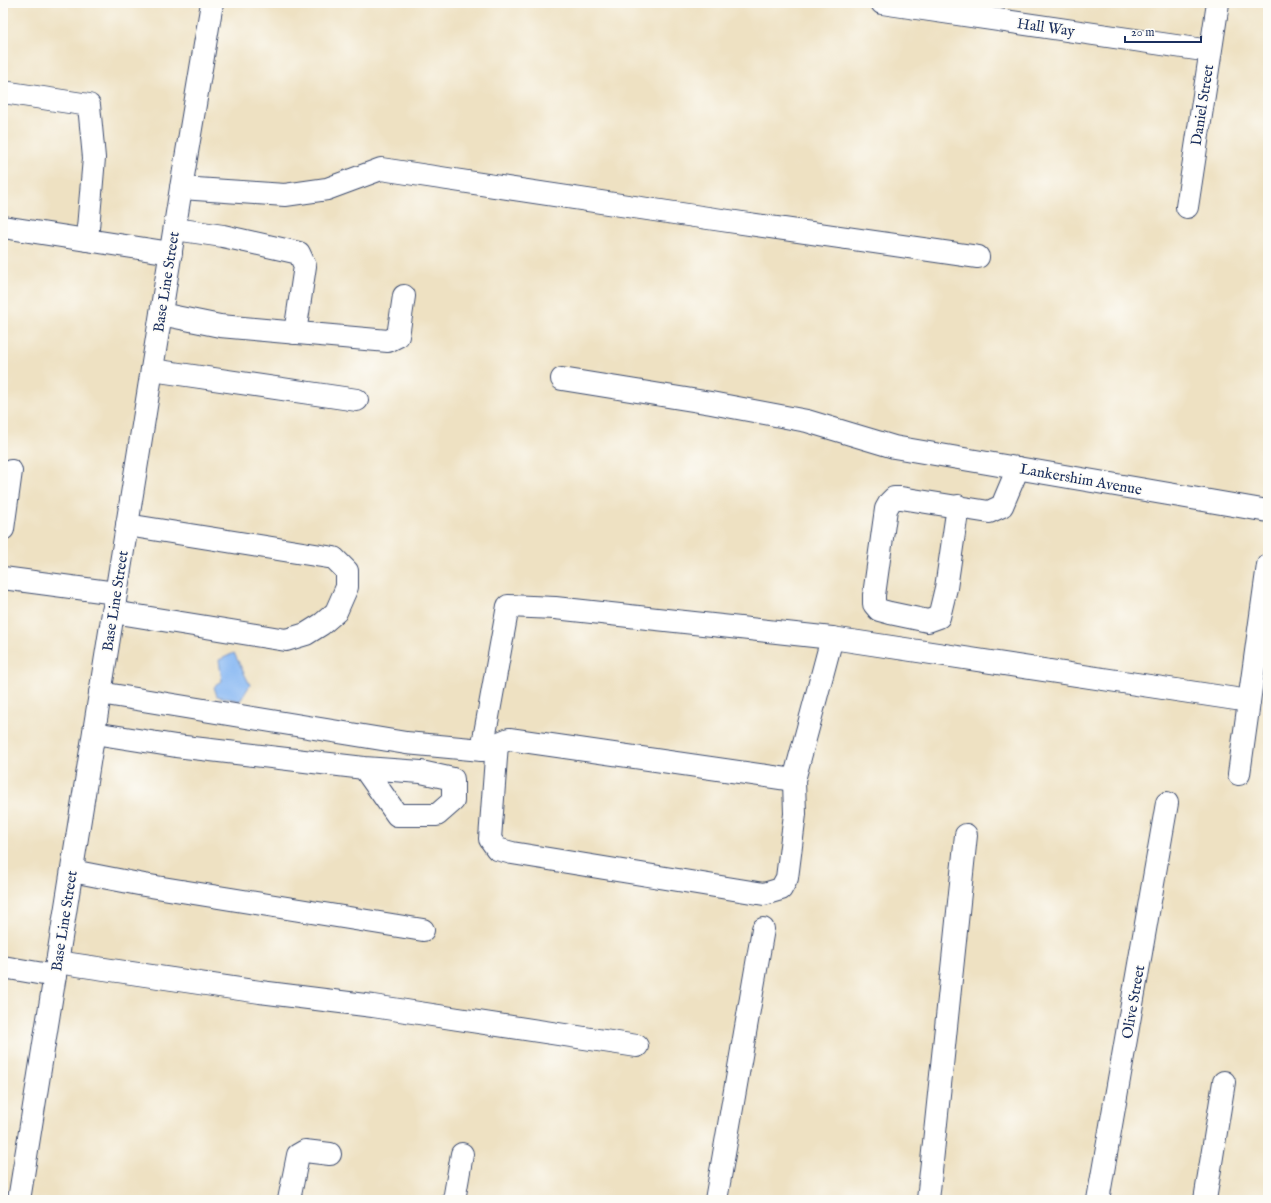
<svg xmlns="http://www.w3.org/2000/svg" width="1271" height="1203" viewBox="0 0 1271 1203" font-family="'IM FELL English',serif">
<rect width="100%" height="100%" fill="#fdfcf7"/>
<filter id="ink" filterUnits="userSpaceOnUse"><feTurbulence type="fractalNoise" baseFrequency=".025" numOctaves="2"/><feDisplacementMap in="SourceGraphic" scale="8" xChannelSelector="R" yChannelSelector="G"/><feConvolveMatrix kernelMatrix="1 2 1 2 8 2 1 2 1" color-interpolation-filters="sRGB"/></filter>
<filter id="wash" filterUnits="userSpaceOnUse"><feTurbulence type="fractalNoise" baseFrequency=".012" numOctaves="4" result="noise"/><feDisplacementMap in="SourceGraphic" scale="16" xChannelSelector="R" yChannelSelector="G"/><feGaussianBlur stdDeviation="0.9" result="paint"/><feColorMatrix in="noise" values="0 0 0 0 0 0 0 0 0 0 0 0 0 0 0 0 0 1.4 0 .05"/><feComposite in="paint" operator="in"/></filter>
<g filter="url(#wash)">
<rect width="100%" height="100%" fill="#eee1c2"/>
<!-- water -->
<polygon fill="#88b8f3" stroke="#5274a8" points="234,653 250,685 240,701 217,696 214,687 222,681 219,660"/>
</g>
<g filter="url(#ink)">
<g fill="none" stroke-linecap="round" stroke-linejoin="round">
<!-- minor casing -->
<g stroke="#3b4a6d" stroke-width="24">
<g id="minor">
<polyline points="882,3 1210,51"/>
<polyline points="3,92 89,105 94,158 87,240"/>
<polyline points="181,188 285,195 327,189 381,169 701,217 978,257"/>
<polyline points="1187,207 1218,3"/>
<polyline points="3,227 171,253"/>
<polyline points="175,229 223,236 299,253 305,266 295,333"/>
<polyline points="161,314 220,326 388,341 398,336 404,296"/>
<polyline points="152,370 357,400"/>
<polyline points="562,379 711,403 807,421 894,447 1268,511"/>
<polyline points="958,506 946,588 939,617 928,621 890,613 879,610 874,604 874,595 886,509 890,502 894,498 901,498 989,512 1002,506 1018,468"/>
<polyline points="3,529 11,471"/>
<polyline points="3,578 116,593"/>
<polyline points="113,612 286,640 306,634 322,624 336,612 347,587 347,571 334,558 127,525"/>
<polyline points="100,693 406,743 482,750 509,739 794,780 832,638"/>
<polyline points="94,733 176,746 364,768 421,772 453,779 453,801 437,815 397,815 364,768"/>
<polyline points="497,744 490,839 497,849 512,853 764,894 781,889 787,878 795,814 794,780"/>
<polyline points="482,750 508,606 555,608 832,638 1249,701"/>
<polyline points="1239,774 1268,565"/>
<polyline points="72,871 144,885 423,930"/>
<polyline points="57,962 260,992 373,1006 637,1046"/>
<polyline points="3,967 55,976"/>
<polyline points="289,1200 298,1155 305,1151 330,1154"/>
<polyline points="454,1200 462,1154"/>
<polyline points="716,1200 763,929"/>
<polyline points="928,1200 966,835"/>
<polyline points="1098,1200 1167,803"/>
<polyline points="1205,1200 1224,1082"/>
</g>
</g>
<!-- major casing -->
<g stroke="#3b4a6d" stroke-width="24">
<polyline id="major" points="19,1200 181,188 212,3"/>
</g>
<!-- minor -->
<use href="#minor" stroke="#fff" stroke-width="22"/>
<!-- major -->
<use href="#major" stroke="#fff" stroke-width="22"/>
</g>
</g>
<g text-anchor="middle" stroke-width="3.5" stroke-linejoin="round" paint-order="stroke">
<!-- street labels -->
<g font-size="15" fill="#1b2f5e" stroke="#fdfcf7">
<text transform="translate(1046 27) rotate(8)" y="5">Hall Way</text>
<text transform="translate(1202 105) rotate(-81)" y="5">Daniel Street</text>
<text transform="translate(166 282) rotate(-81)" y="5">Base Line Street</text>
<text transform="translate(1081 479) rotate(10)" y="5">Lankershim Avenue</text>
<text transform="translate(115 601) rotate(-81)" y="5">Base Line Street</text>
<text transform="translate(64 921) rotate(-81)" y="5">Base Line Street</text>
<text transform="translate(1133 1002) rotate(-80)" y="5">Olive Street</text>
</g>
</g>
<!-- margin -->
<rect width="1271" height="1203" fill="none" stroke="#fdfcf7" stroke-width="16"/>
<!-- scale -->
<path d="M1125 36v6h76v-6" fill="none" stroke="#1b2f5e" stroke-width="2"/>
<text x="1131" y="36" font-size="12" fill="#1b2f5e" stroke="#fdfcf7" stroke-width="3" paint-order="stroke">20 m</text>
</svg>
